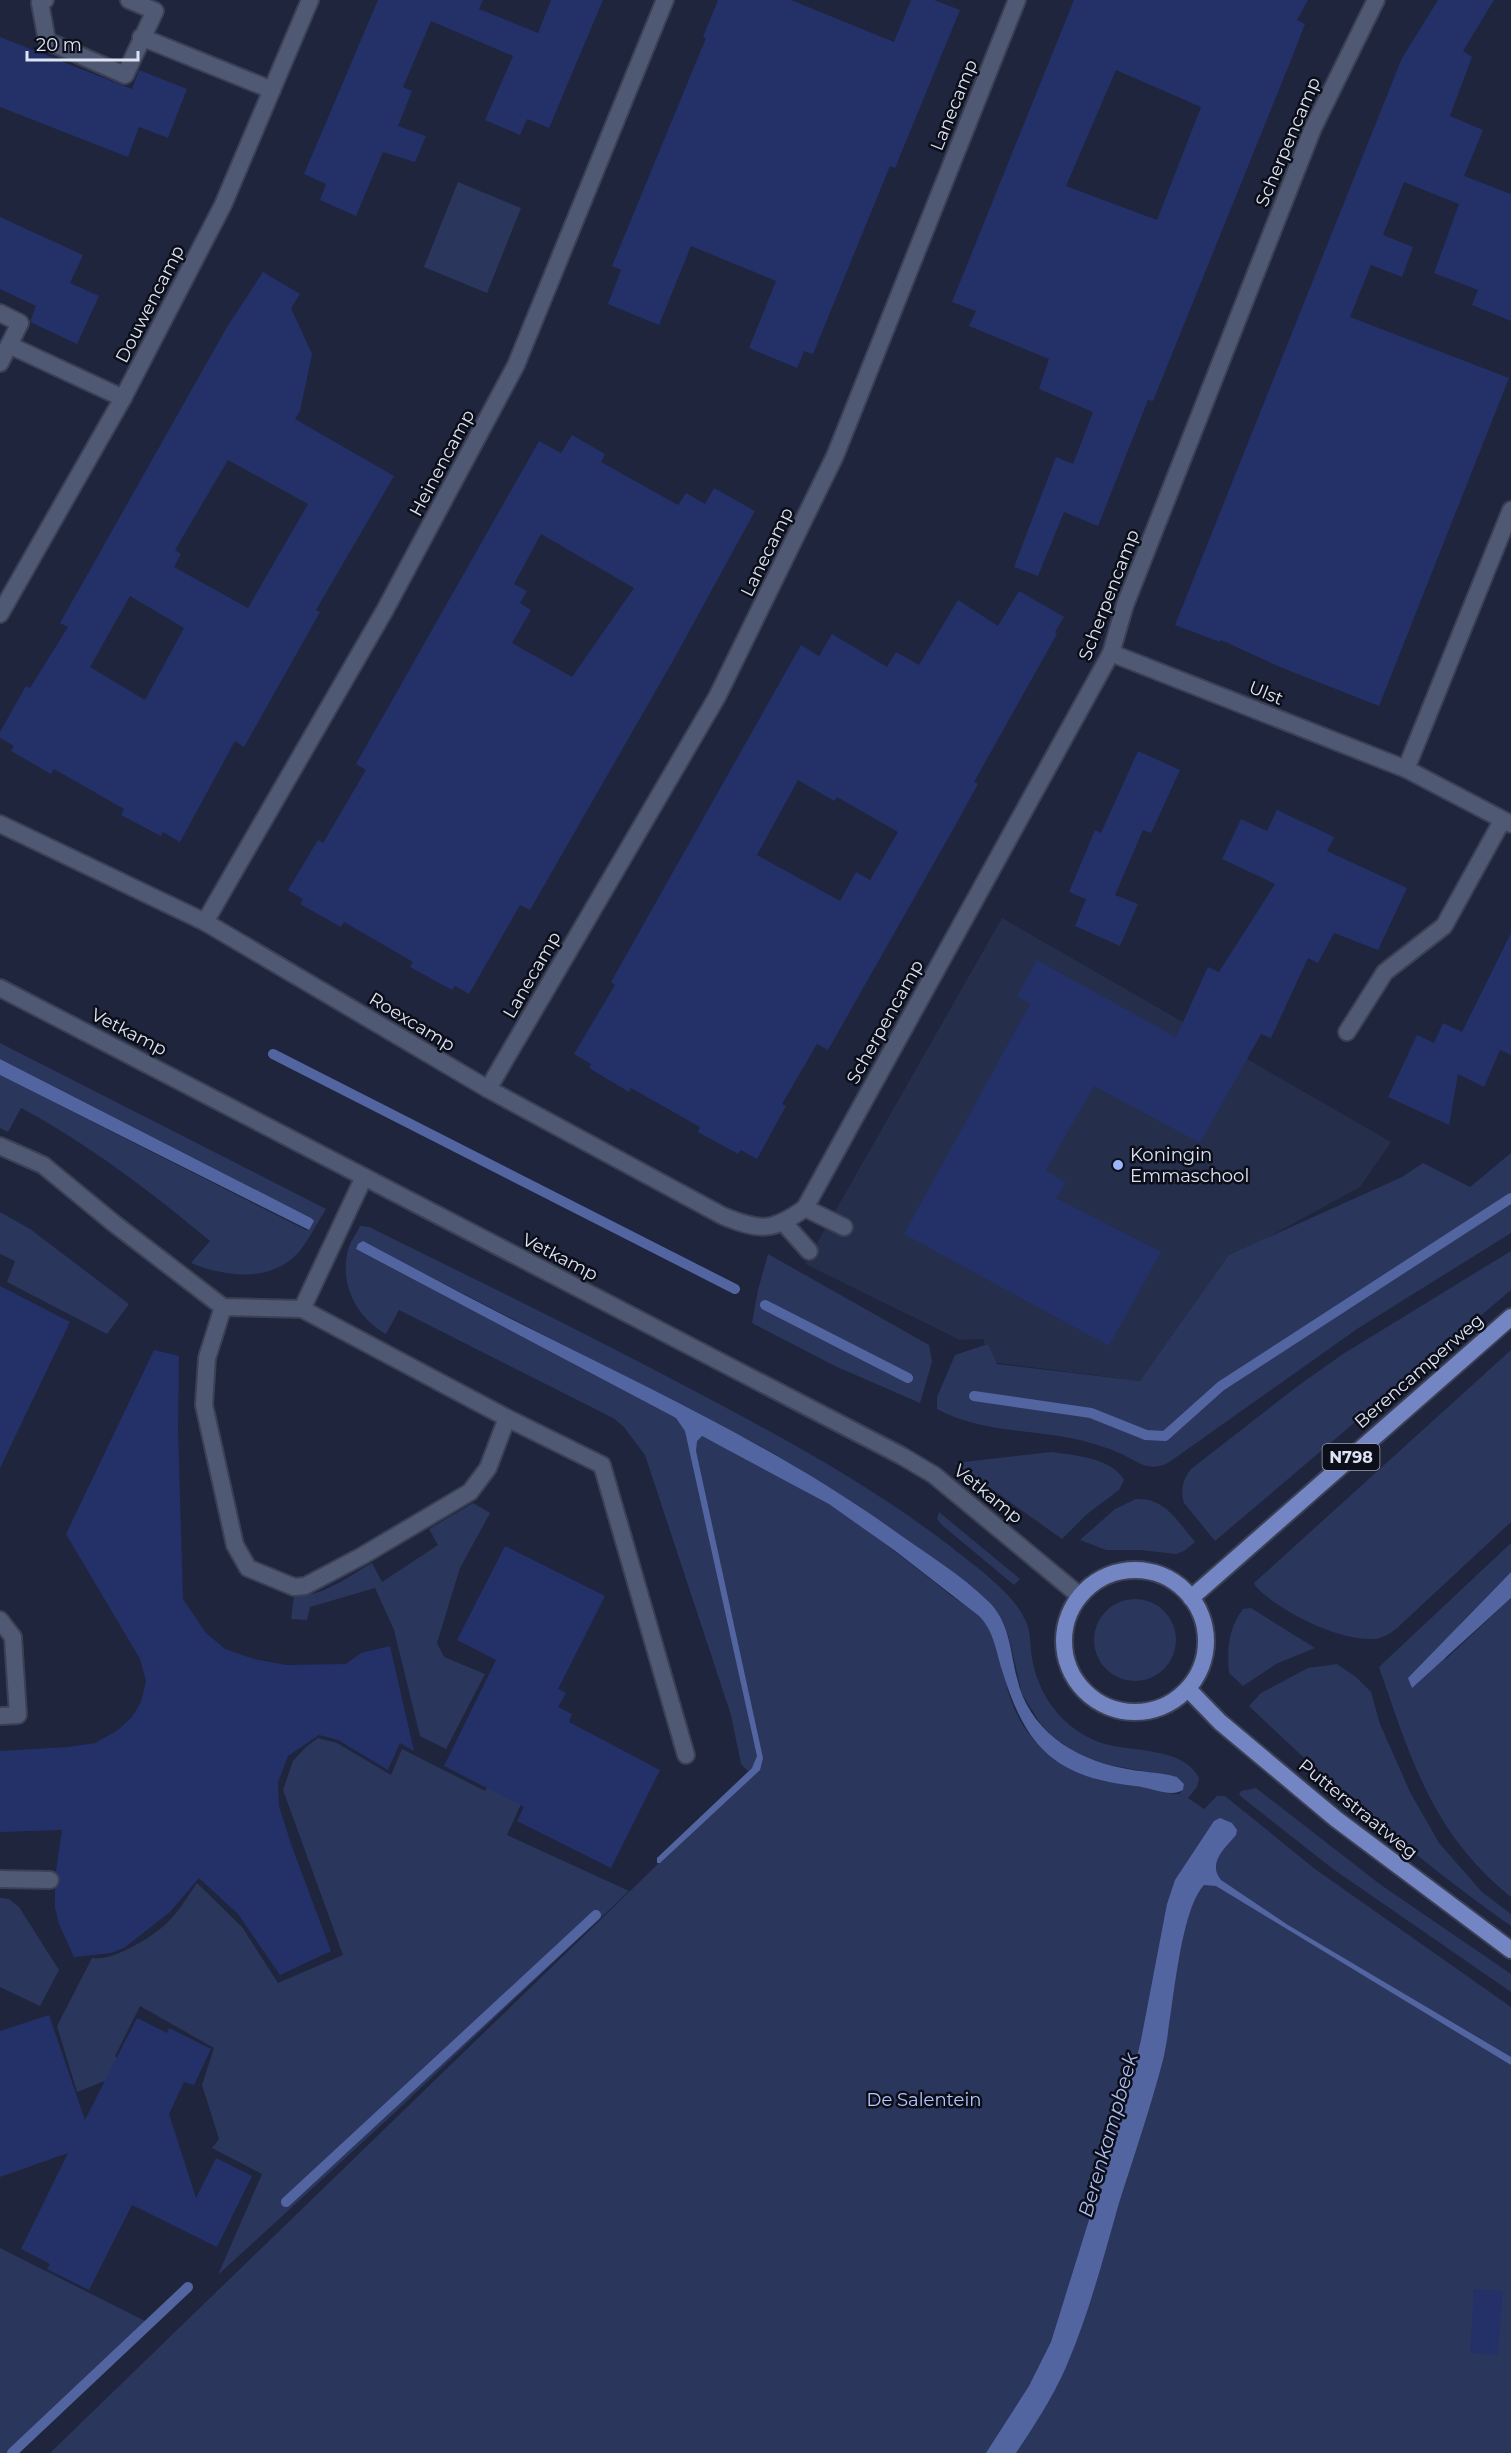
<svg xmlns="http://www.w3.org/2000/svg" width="1511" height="2453" viewBox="0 0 1511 2453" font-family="Montserrat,sans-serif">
<rect width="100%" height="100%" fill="#1e253c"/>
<!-- built -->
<polygon fill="#252e4b" points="1002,918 1391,1142 1360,1187 1232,1257 1140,1381 991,1362 983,1339 960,1340 805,1264"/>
<!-- green -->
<g fill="#2b365d" fill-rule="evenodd">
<polygon points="458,182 521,208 487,293 424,267"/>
<path d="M 0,1043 L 326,1209 C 318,1221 311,1236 302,1248 C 276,1283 227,1278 191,1263 L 210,1241 C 150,1191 90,1145 21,1108 L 8,1132 L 0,1128 L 0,1075 L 306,1230 L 309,1230 L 311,1218 L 0,1059 Z"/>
<path d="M 1511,1153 L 1511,1233 L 1357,1329 L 1168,1463 C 1146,1473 1137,1460 1117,1452 C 1109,1448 1099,1446 1091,1443 C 1040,1428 984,1435 937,1409 L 937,1397 L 955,1355 L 988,1344 L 997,1364 L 1140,1381 L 1229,1255 L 1402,1177 L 1423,1163 L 1470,1187 Z"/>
<polygon points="0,1212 30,1229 129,1304 107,1334 7,1282 15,1261 0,1254"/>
<path d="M 360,1226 L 369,1227 C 487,1285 605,1343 721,1405 C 800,1447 878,1491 950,1546 C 964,1558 981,1569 994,1582 C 1008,1594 1022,1609 1028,1627 C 1031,1637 1030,1647 1032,1658 C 1036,1682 1047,1704 1065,1721 C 1076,1731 1090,1740 1105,1744 C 1133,1752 1184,1747 1199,1778 L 1197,1787 L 1188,1798 L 1204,1809 L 1217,1796 L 1225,1796 L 1315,1869 L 1511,2007 L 1511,2453 L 50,2453 L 754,1771 L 753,1767 L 748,1771 L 741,1764 L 731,1715 L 645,1455 L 624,1427 L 613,1418 L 399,1310 L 386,1334 C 355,1317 338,1281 349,1247 C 351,1240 357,1233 360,1226 ZM 363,1242 L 773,1453 L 860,1507 L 968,1585 L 990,1604 L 1004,1624 L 1009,1638 L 1022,1694 L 1040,1723 L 1051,1735 L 1080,1756 L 1098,1763 L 1177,1777 L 1184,1784 L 1183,1790 L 1179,1794 C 1167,1794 1155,1789 1143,1787 C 1085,1777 1033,1762 1011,1700 C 1002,1674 1001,1635 979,1616 C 968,1606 954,1599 943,1589 C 906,1560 870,1531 830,1504 C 801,1485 769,1471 739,1454 C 724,1446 685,1431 676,1418 L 356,1249 Z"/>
<path d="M 1511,1251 L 1511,1290 L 1215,1541 L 1184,1503 C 1180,1490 1183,1479 1191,1469 L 1299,1385 L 1343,1354 Z"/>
<polygon points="768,1254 929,1345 932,1362 920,1403 835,1366 752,1323 758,1290"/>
<path d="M 1511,1350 L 1511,1522 L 1396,1629 C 1388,1635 1380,1640 1370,1639 C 1334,1639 1280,1611 1256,1587 L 1254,1583 Z"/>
<path d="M 1051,1452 C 1074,1455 1112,1458 1124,1480 L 1119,1490 L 1087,1514 L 1062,1539 L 955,1463 Z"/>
<path d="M 1136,1499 C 1165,1497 1178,1522 1195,1542 L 1184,1551 L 1176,1554 L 1141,1550 L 1106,1550 L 1080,1540 L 1115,1509 Z"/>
<path d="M 473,1503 L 490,1513 L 460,1568 L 437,1643 L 444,1657 L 485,1674 L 446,1749 L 420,1736 L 394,1630 L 375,1588 L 310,1607 L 307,1620 L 291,1619 L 294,1595 C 320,1599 350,1575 372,1563 L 382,1582 L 438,1545 L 429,1529 Z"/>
<polygon points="939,1512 1020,1579 1014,1585 943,1526 937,1519"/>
<path d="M 1511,1543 L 1511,1572 L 1460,1624 L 1445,1660 L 1511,1598 L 1511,1897 C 1432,1833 1411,1759 1379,1667 Z"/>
<circle cx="1135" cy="1640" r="41"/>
<path d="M 1251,1608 L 1315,1648 L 1276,1664 L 1243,1686 L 1229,1673 C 1227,1649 1228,1629 1243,1609 Z"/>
<path d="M 1337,1664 L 1356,1677 L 1371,1692 L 1380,1724 L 1410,1792 L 1439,1843 L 1482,1892 L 1511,1914 L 1511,1926 C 1417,1860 1331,1785 1249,1706 L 1261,1693 L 1308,1668 Z"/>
<path d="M 318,1738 L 337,1743 L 391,1775 L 402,1749 L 485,1791 L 491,1782 L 528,1789 L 507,1835 L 629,1891 L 390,2117 L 218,2275 L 262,2174 L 212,2148 L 219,2139 L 202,2085 L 214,2048 L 140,2006 L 115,2056 L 121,2062 L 112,2078 L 77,2092 L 57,2026 L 92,1958 C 113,1962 154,1936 168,1922 C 179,1911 188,1896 197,1883 L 242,1927 L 278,1983 L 343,1955 L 283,1790 L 293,1761 L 306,1747 Z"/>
<polygon points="1256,1788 1381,1885 1511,1974 1511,1992 1333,1869 1239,1795 1241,1791"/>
<polygon points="0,1898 9,1899 19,1907 59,1970 40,2006 0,1987"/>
<polygon points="0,2248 145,2321 7,2453 0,2453"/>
</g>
<!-- water -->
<g fill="#5365a1">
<polygon points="0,1059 311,1218 314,1221 309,1230 0,1075"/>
<path d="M 363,1241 C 418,1270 473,1300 529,1328 C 652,1390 776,1447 889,1527 C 922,1551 961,1574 990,1603 C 1010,1624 1010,1651 1017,1678 C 1028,1729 1074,1759 1122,1768 C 1140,1772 1159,1772 1177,1777 L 1184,1784 L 1183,1790 C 1171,1798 1150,1787 1135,1786 C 1054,1777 1025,1746 1002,1670 C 996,1651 994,1631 979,1616 L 894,1550 L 829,1504 L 702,1436 L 697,1441 L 696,1451 L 763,1758 L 760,1770 L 660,1863 L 657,1863 L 657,1858 L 752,1768 L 757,1756 L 685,1431 L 676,1418 L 356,1249 L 358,1244 Z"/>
<polygon points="1511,1572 1511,1598 1412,1688 1408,1678"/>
<path d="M 1220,1818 L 1232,1823 L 1237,1830 L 1236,1835 C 1225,1848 1207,1863 1221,1880 L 1288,1925 L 1511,2057 L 1511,2065 L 1216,1886 L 1204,1885 C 1178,1913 1173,2019 1163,2060 C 1150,2109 1134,2156 1119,2203 C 1103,2259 1089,2314 1066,2367 C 1053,2397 1034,2426 1016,2453 L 986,2453 L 1029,2386 L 1051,2342 L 1127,2098 L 1141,2040 L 1167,1904 L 1175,1880 L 1214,1821 Z"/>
</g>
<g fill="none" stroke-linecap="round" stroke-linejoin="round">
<!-- stream -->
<g stroke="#5365a1" stroke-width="10">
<polyline points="273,1054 735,1289"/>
<polyline points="765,1305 908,1378"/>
<polyline points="974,1396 1091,1413 1146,1435 1165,1436 1221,1386 1511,1198"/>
<polyline points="286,2202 596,1915"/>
<polyline points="12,2453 188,2287"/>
</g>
</g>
<!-- building -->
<g fill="#243168" fill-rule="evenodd">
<polygon points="378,0 483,0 479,9 538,33 551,0 603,0 549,128 527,119 520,135 485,120 513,56 431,21 403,87 412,91 398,126 426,136 415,162 383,152 356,216 320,200 326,184 304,174"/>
<polygon points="718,0 791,0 894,42 911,0 934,0 960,10 895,168 890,166 813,354 804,351 797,368 749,348 776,281 691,246 659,325 608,304 621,270 612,266 706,38 703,37"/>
<path d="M 1074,0 L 1308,0 L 1297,20 L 1305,24 L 1293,55 L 1153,401 L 1148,400 L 1098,526 L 1064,512 L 1038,576 L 1014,567 L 1056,457 L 1073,464 L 1093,412 L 1039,389 L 1049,359 L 969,326 L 976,311 L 952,302 ZM 1116,70 L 1201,107 L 1157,220 L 1066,186 Z"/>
<polygon points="1438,0 1494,0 1463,51 1472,57 1450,116 1483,130 1464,176 1511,194 1511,321 1472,305 1478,290 1434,273 1459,204 1404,182 1383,235 1413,247 1402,277 1371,265 1350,317 1509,378 1379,706 1280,667 1221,640 1220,642 1175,625 1402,58"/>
<polygon points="0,37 132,89 139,70 187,89 168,138 139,127 128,157 0,107"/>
<polygon points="0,217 83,255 70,283 99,296 77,344 30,322 36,306 0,289"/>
<path d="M 263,272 L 300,294 L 291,308 L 312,354 L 300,411 L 295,419 L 394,476 L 316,610 L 320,612 L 244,747 L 235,741 L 180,842 L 163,832 L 161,836 L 121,815 L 124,809 L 54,769 L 51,774 L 11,751 L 14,746 L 0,738 L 0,732 L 26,686 L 30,688 L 68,627 L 60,623 L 227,327 ZM 228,460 L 308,504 L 248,608 L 174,567 L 181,554 L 175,550 ZM 130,596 L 184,628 L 145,700 L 90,667 Z"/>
<path d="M 572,435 L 605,454 L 601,462 L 678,505 L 686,493 L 705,504 L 714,488 L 755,511 L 674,659 L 530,910 L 520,905 L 469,994 L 455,986 L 452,990 L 410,967 L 413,962 L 344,922 L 341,927 L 300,904 L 303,899 L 288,890 L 318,840 L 323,843 L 366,770 L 356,764 L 539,441 L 561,453 ZM 541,534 L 634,588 L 572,677 L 512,643 L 531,610 L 520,603 L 527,591 L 514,584 Z"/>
<path d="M 1019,591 L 1064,617 L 1055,632 L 1057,634 L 974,782 L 978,784 L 955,826 L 828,1050 L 817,1044 L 782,1104 L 786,1106 L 757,1159 L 741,1150 L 738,1154 L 698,1132 L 700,1127 L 631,1088 L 629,1092 L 589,1068 L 591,1064 L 574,1054 L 615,985 L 611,982 L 801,645 L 819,656 L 832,634 L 887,667 L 896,652 L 919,665 L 958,600 L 998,626 ZM 798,780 L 834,801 L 837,797 L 898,832 L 870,880 L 856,872 L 840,901 L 757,855 Z"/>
<polygon points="1138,751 1180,770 1151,833 1143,830 1115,895 1138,904 1120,946 1075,926 1086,899 1069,892 1095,830 1101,833"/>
<polygon points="1277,810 1334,837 1327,851 1407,888 1378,950 1334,933 1318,963 1308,958 1271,1038 1261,1034 1200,1143 1094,1086 1046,1170 1066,1183 1056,1198 1161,1252 1109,1346 904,1234 1030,1004 1017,996 1037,960 1176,1037 1208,967 1219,972 1275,884 1222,859 1241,819 1267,831"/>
<polygon points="1511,933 1511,1055 1500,1050 1484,1087 1458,1074 1449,1125 1388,1097 1417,1035 1434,1043 1443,1023 1462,1032"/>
<polygon points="0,1286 70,1322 0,1468"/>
<polygon points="154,1350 179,1356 178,1429 183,1599 206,1633 225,1649 254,1659 286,1665 346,1664 361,1653 390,1646 414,1751 400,1743 388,1770 338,1740 319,1735 288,1756 278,1782 279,1806 292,1847 331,1951 280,1975 238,1914 199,1878 170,1912 124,1948 111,1953 74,1957 59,1924 55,1908 55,1889 60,1881 56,1871 62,1830 0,1832 0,1751 68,1747 95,1743 118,1730 132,1717 141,1702 146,1681 140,1659 66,1534"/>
<polygon points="505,1546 605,1596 558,1689 566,1693 558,1707 572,1714 569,1722 660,1770 611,1868 517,1821 524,1807 444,1766 496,1660 457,1640"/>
<polygon points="49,2015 85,2120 137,2018 167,2033 169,2028 211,2049 194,2085 184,2082 169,2114 196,2198 216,2158 252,2176 217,2247 132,2205 89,2290 47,2269 50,2264 21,2249 68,2153 0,2177 0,2031"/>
<polygon points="1474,2289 1503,2291 1498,2355 1470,2353"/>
</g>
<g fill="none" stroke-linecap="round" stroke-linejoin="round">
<!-- service casing -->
<g stroke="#3b4054" stroke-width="20">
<g id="service">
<polyline points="0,1146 43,1165 116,1225 223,1307 302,1309 507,1418 602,1465 686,1755"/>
<polyline points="805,1208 844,1227"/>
<polyline points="784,1223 809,1251"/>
<polyline points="223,1307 207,1358 204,1405 235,1545 248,1568 294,1587 305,1586 362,1556 470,1492 488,1468 507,1418"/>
<polyline points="302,1309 364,1177"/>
<polyline points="0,1620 13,1637 18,1715 0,1716"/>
<polyline points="0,1879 50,1880"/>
</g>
</g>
<!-- minor casing -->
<g stroke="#3b4054" stroke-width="20">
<g id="minor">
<polyline points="45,0 40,3 47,41 125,75 155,11 129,0"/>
<polyline points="141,37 272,90"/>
<polyline points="0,313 20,323 0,363"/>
<polyline points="9,345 123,398"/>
<polyline points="0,614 123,398 223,205 310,0"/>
<polyline points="1111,653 1406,769 1511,824"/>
<polyline points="1406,769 1511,510"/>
<path d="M 0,824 L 205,922 L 488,1089 L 723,1216 C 760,1231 772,1232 805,1208 L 1111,653 L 1125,605 L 1313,128 L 1376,0"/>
<polyline points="205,922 385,610 516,365 665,0"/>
<polyline points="1347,1032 1385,972 1444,926 1502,821"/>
<polyline points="488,1089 717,697 835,456 1017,0"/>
</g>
</g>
<!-- tertiary casing -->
<g stroke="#3b4054" stroke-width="20">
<polyline id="tertiary" points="0,988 902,1456 934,1475 1080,1596"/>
</g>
<!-- primary casing -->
<g stroke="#3b4054" stroke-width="20">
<g id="primary">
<circle cx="1135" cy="1641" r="71"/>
<polyline points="1191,1598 1511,1317"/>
<polyline points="1188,1689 1220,1722 1336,1819 1511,1950"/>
</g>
</g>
<!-- service -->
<use href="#service" stroke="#505973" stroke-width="16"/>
<!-- minor -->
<use href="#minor" stroke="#505973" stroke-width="16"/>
<!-- tertiary -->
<use href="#tertiary" stroke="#505973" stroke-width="16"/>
<!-- primary -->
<use href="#primary" stroke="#7385c2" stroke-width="16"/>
</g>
<!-- markers -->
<circle fill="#9db4fd" stroke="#0c0f19" stroke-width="2" cx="1118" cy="1165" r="6"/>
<g text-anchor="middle" stroke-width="5" stroke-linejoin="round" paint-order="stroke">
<!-- shield labels -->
<rect fill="#0c0f19" stroke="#9ea3b1" stroke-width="1.5" x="1322.5" y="1444" width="57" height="26" rx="4.5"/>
<g font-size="16" font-weight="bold" fill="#dde3f2">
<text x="1351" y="1463">N798</text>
</g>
<!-- street labels -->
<g font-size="18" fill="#dde3f2" stroke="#0c0f19">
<text transform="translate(954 105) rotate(-68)" y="6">Lanecamp</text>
<text transform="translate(1288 142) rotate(-67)" y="6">Scherpencamp</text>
<text transform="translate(150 304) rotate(-63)" y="6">Douwencamp</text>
<text transform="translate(442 463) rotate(-62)" y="6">Heinencamp</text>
<text transform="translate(767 552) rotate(-64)" y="6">Lanecamp</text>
<text transform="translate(1109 595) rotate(-69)" y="6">Scherpencamp</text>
<text transform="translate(1266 693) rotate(22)" y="6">Ulst</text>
<text transform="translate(532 975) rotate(-60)" y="6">Lanecamp</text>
<text transform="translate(412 1022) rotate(31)" y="6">Roexcamp</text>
<text transform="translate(885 1022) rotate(-61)" y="6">Scherpencamp</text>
<text transform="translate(129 1032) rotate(27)" y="6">Vetkamp</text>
<text transform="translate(560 1257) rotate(27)" y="6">Vetkamp</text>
<text transform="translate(1419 1371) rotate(-41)" y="6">Berencamperweg</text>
<text transform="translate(988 1494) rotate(39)" y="6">Vetkamp</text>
<text transform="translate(1358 1809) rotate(39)" y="6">Putterstraatweg</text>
</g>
<!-- poi labels -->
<g font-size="18" fill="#dde3f2" stroke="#0c0f19" text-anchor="start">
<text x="1130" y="1161">Koningin<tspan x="1130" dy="21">Emmaschool</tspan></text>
</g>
<!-- park labels -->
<g font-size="18" fill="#b7c8fd" stroke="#0c0f19">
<text x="924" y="2106">De Salentein</text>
</g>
<!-- water labels -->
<g font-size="20" font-style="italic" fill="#abbcf1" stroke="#0c0f19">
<text transform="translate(1108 2135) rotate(-74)" y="7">Berenkampbeek</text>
</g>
</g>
<!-- scale -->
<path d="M27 51v9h111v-9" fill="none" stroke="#dde3f2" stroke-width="3"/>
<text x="36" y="51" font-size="18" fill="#dde3f2" stroke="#0c0f19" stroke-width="4.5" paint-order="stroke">20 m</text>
</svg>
